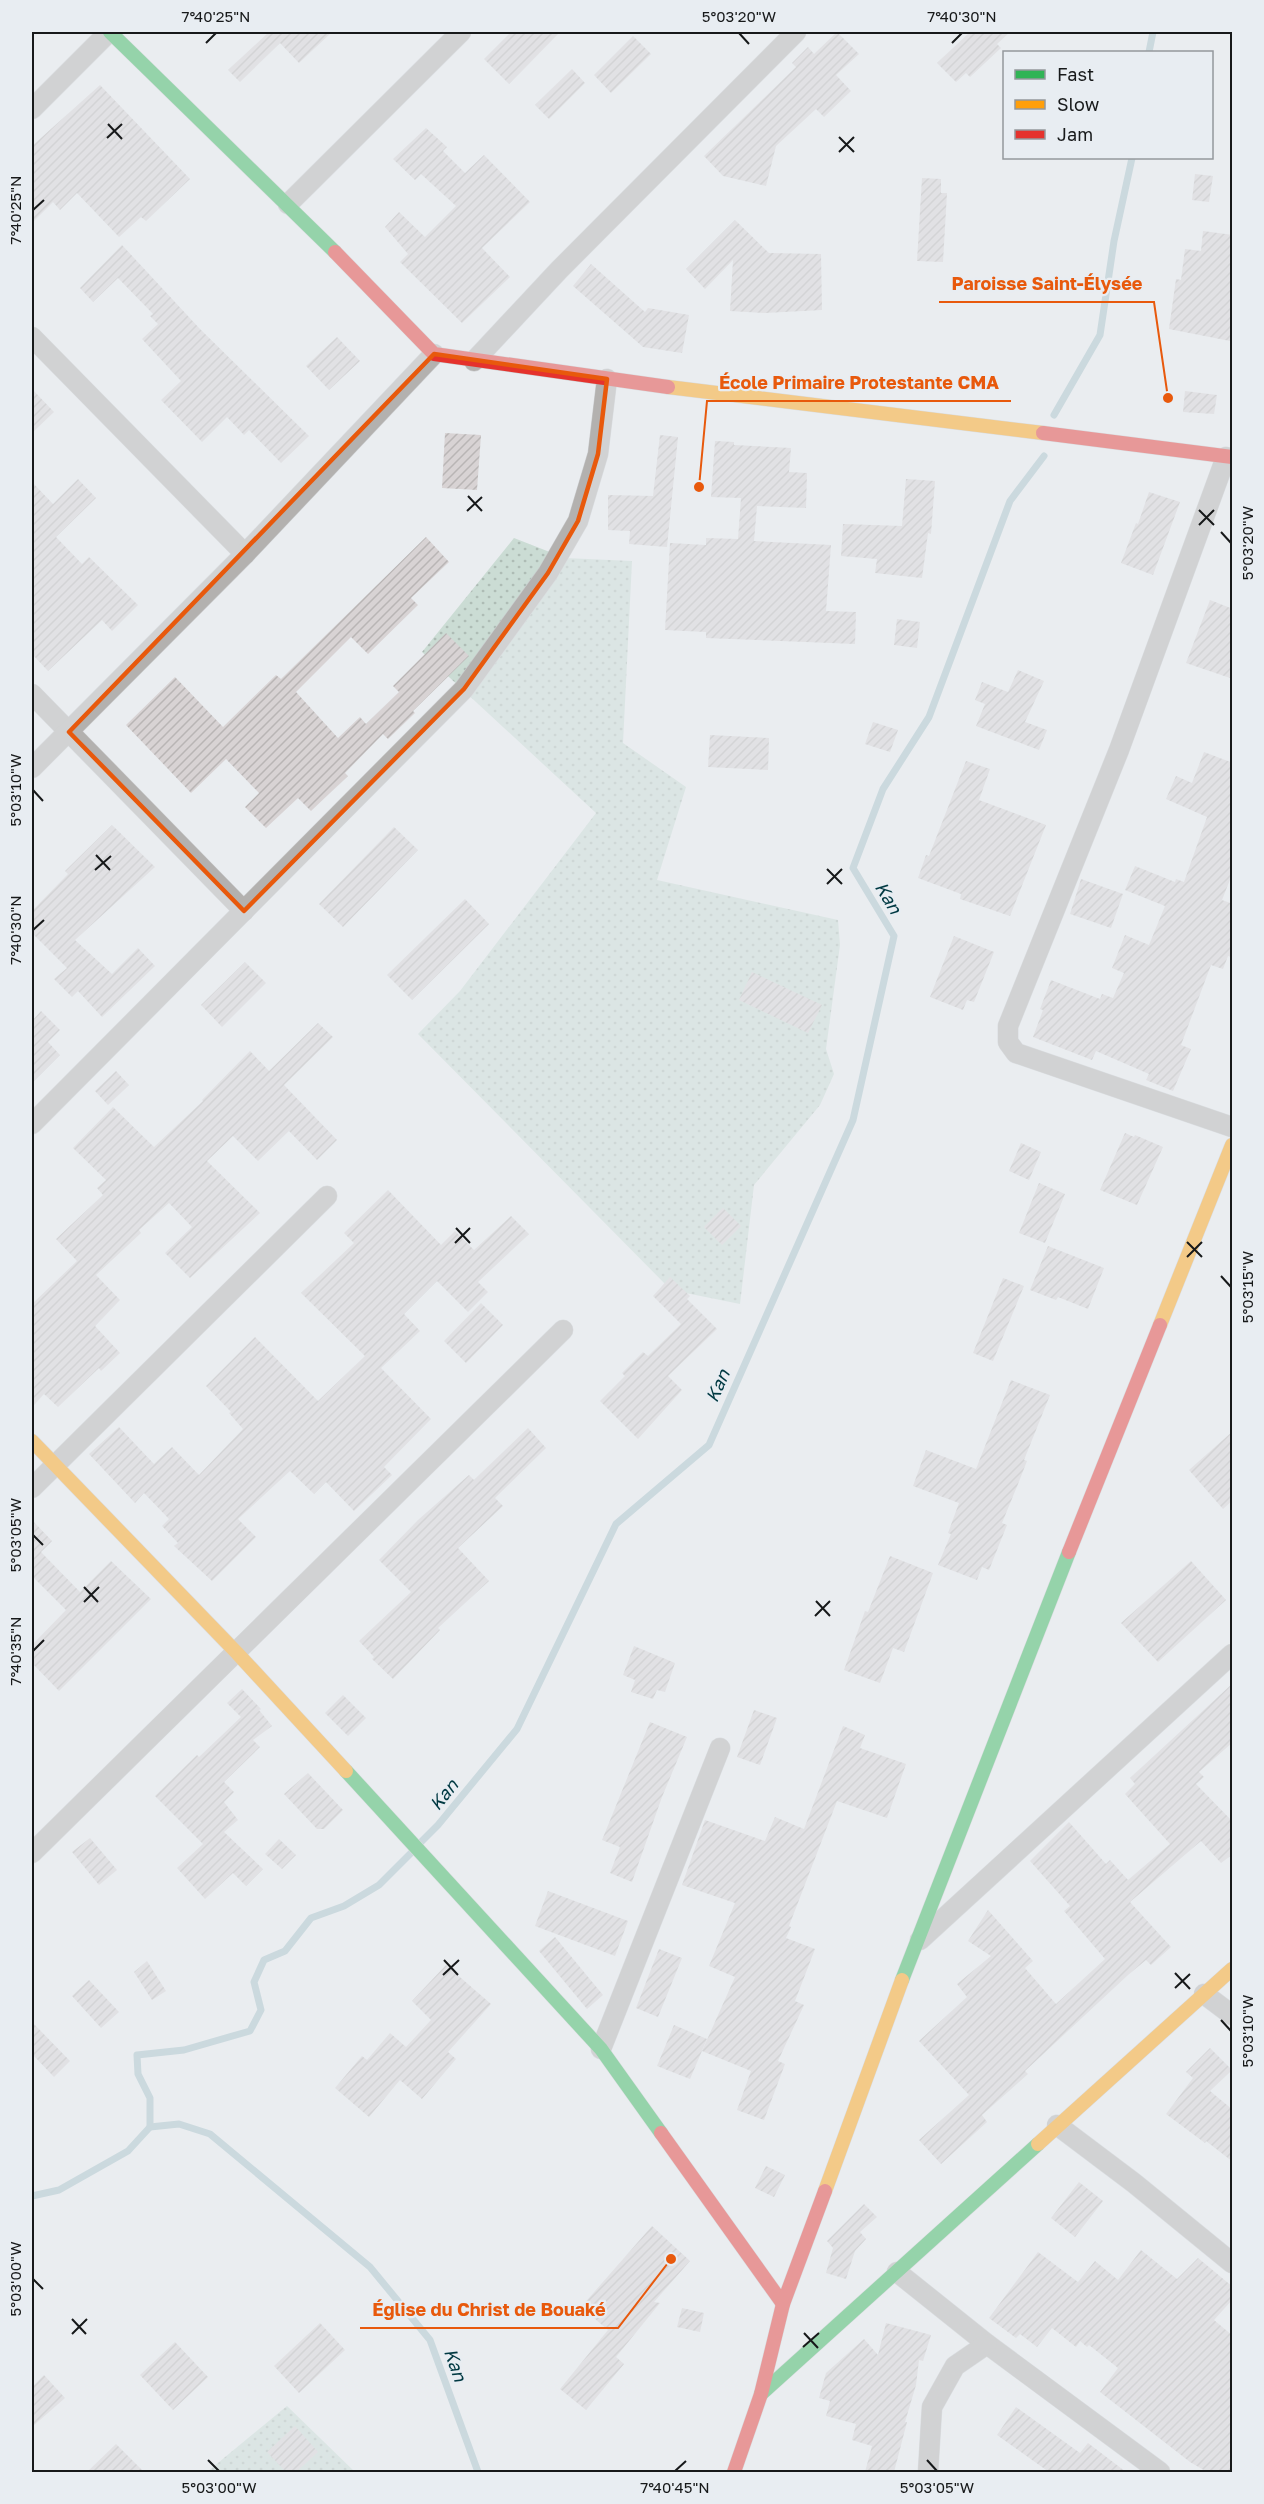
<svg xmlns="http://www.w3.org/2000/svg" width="1264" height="2504" viewBox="0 0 1264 2504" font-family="'Golos Text',sans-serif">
<defs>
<pattern id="grass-dots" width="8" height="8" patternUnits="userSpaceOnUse" patternTransform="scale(1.5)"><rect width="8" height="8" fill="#cbdcd4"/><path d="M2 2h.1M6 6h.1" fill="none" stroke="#aebcb5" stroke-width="1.8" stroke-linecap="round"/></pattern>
<pattern id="building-hatch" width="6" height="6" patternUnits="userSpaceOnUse" patternTransform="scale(1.5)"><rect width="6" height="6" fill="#d8d3d4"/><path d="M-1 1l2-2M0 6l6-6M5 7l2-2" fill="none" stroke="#b9b5b5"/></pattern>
</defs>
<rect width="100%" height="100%" fill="#eaedf0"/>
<!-- grass -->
<g fill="url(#grass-dots)">
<polygon points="514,538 565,558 632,561 623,743 686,787 657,880 838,920 840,945 826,1049 834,1074 820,1105 754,1185 740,1304 671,1290 418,1034 460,991 596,813 422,652"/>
<polygon points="287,2406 355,2472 207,2472"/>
</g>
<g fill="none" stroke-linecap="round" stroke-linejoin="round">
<!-- stream -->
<g stroke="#a7c1c7" stroke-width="7">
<polyline points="1149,52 1153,32"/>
<polyline points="1054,415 1100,335 1114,241 1132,158"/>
<polyline points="419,1844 438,1825 517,1729 616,1524 709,1445 853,1120 894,936 853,868 883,789 929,717 1010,501 1044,456"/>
<polyline points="150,2127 179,2124 210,2134 370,2267 430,2340 478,2472"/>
<polyline points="32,2196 59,2190 128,2151 150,2127 150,2098 138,2074 137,2055 184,2050 250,2031 261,2010 254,1982 264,1960 285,1951 311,1918 344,1906 379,1885 412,1852"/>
</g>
</g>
<!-- building -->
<g fill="url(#building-hatch)">
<polygon points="269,32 332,32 299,63 280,43 240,82 228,70"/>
<polygon points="511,32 560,32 509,84 484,59"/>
<polygon points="837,32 859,54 836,75 851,91 824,117 816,109 776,146 766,186 723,176 704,156 796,67 792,63 808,47 814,54"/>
<polygon points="970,32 1010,32 997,44 1001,48 970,77 966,73 956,82 937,63"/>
<polygon points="633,36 651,54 611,93 594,75"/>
<polygon points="572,69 585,83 549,119 535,105"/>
<polygon points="100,85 190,179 146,221 141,217 119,237 77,193 60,210 53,202 32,223 32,146"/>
<polygon points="426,128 447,147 443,151 465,173 484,155 530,202 482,248 510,277 462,323 400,262 408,254 385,227 399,212 425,237 456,206 421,174 415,180 393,159"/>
<polygon points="1195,174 1213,176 1209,202 1192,200"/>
<polygon points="922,178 941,179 941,193 947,193 943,262 917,261"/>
<polygon points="735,220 769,253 821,254 822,310 765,313 730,311 733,260 705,289 686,269"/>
<polygon points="1203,231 1233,235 1233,323 1230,341 1169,329 1176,279 1181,280 1185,249 1201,251"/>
<polygon points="122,245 200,329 309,436 281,463 249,430 244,435 227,417 202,442 161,400 181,381 142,339 158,324 150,316 153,314 118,278 93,302 80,288"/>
<polygon points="591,264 645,312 648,308 689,315 682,353 643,347 573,286"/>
<polygon points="337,337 360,361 329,390 306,366"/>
<polygon points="32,389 54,412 32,433"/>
<polygon points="1185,391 1217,395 1214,414 1183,412"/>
<polygon points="445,433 481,435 477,490 442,488"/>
<polygon points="660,435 678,437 667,547 629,544 630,531 608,530 608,495 653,496"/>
<polygon points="715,441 734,442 734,445 791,448 789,472 807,473 806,508 757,506 754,541 831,545 826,611 856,612 855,644 706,638 706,632 665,630 670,543 706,545 706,538 738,539 741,498 711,497"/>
<polygon points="78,479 96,498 56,537 82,564 89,557 138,605 112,631 102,620 48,671 32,654 32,482 53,504"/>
<polygon points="906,479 935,481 931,534 928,533 922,578 875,573 877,559 841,556 843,524 902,526"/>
<polygon points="1149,492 1180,502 1153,575 1121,563 1136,523 1138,524"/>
<polygon points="426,537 449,562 411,598 418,605 368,654 351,637 296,692 338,738 360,717 366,724 399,692 393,686 446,633 469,656 413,711 415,713 388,739 383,734 345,773 348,776 311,811 298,798 266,828 245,807 259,793 226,759 191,793 126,725 175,677 223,727 276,675 281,679"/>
<polygon points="1210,600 1233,609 1233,679 1186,663"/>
<polygon points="897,619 920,622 917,648 894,645"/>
<polygon points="1018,670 1044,681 1025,722 1047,730 1039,750 976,726 985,704 975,700 982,682 1008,692"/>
<polygon points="873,722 898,730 890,752 865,744"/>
<polygon points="710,735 769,738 768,770 708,767"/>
<polygon points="1204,752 1233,763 1233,872 1222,900 1233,904 1233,957 1228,956 1223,969 1211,965 1181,1045 1191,1049 1173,1091 1146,1080 1149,1074 1096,1051 1092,1060 1033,1037 1043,1010 1040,1009 1051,980 1100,999 1102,994 1113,998 1124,973 1112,968 1125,935 1149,945 1165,906 1125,890 1135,866 1175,882 1176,879 1184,882 1207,817 1166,799 1176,776 1192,783"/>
<polygon points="966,761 990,769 979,800 1046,825 1010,916 960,899 961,894 918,878 926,855 929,856"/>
<polygon points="112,825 155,867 75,940 112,974 138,948 155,966 102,1017 78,991 72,997 54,979 67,968 32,933 32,911 68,874 65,871"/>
<polygon points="394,827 418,850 343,927 319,904"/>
<polygon points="1081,879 1123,894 1111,928 1070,914"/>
<polygon points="465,899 489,924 412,1000 387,975"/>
<polygon points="954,936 994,952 974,1002 967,1000 963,1010 930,997"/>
<polygon points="245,962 266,983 222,1027 201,1005"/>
<polygon points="752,972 822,1005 808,1033 739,1000"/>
<polygon points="41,1011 60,1030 48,1042 60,1055 32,1083 32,1021"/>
<polygon points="318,1023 333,1037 284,1085 337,1140 317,1160 289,1131 258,1161 233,1136 207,1161 260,1213 190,1278 165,1253 192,1227 169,1203 139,1230 141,1233 96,1275 120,1300 95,1326 120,1353 101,1371 99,1368 58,1407 44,1394 32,1407 32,1304 77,1261 56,1239 103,1195 97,1188 106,1180 73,1148 113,1107 154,1147 203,1101 202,1100 250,1051 269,1071"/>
<polygon points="116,1071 129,1085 108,1105 95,1091"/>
<polygon points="1125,1133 1134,1137 1135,1135 1163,1147 1137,1205 1100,1190"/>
<polygon points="1021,1143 1041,1152 1029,1180 1009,1171"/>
<polygon points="1039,1183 1065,1194 1045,1243 1019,1233"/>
<polygon points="388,1190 441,1245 455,1231 474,1250 511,1216 529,1234 478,1282 488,1292 468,1312 437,1281 404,1314 420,1331 381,1368 431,1419 384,1467 392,1475 354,1511 326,1482 314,1494 290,1471 238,1519 256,1537 212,1581 174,1546 178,1543 162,1526 169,1519 144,1493 135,1503 89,1454 119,1427 154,1464 172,1447 199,1475 243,1429 229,1413 231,1412 206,1386 255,1337 318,1401 365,1356 301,1293 354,1243 344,1233"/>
<polygon points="723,1208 741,1226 722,1245 704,1227"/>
<polygon points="1048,1246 1104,1268 1088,1309 1058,1297 1056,1300 1030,1290"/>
<polygon points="670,1277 690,1296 687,1299 717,1329 668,1376 682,1390 638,1439 600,1401 625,1376 622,1373 643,1352 648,1356 681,1324 653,1296"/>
<polygon points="1003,1278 1024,1286 993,1361 973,1353"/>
<polygon points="481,1303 503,1325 466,1363 444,1341"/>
<polygon points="1011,1380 1050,1395 1024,1460 1027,1461 1018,1484 1002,1523 1007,1525 989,1570 982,1567 977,1580 938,1565 951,1534 948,1533 959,1503 913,1486 926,1450 976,1469"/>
<polygon points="528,1428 546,1448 495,1498 503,1506 458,1548 489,1581 438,1628 440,1630 393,1679 372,1659 374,1657 359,1641 411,1592 379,1560 418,1520 469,1475 474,1480"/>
<polygon points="1233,1431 1233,1500 1223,1509 1189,1470"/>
<polygon points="32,1520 52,1541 41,1552 80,1592 111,1561 151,1599 59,1691 32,1663 32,1645 66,1610 32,1576"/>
<polygon points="890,1556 933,1573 904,1652 893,1648 880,1683 844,1670 865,1611 868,1612"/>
<polygon points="1191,1561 1226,1600 1158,1662 1121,1623"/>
<polygon points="634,1646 675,1663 665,1692 657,1690 653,1699 631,1692 635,1680 623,1675"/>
<polygon points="1233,1683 1233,1742 1199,1772 1204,1777 1196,1784 1233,1822 1233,1854 1221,1863 1201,1841 1130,1902 1171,1947 1151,1965 1146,1960 1128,1975 1025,2071 1028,2074 982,2115 987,2122 941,2164 919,2140 969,2095 919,2041 967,1997 957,1984 991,1956 968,1941 988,1910 1033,1961 1025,1968 1056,2004 1105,1959 1064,1911 1070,1906 1030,1861 1069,1822 1106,1864 1110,1860 1128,1880 1170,1844 1125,1794 1135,1784 1130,1778"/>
<polygon points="242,1689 261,1709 259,1710 272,1726 253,1740 260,1747 224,1782 234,1792 224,1802 238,1820 224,1832 263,1869 246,1886 233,1873 205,1899 177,1868 203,1844 155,1796 197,1755 199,1757 241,1717 227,1703"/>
<polygon points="343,1695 366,1718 348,1736 325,1713"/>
<polygon points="754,1710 777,1718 760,1765 737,1757"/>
<polygon points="650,1722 687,1737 662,1797 632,1882 610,1873 620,1847 602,1840"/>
<polygon points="843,1726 865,1735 860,1748 906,1764 887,1818 837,1801 789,1926 791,1927 786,1938 815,1949 795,2001 804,2005 778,2061 785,2064 764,2120 737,2110 751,2071 702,2051 735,1977 709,1966 735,1903 682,1885 705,1820 765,1841 775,1817 804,1829"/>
<polygon points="308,1773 343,1810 324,1829 317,1829 284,1794"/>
<polygon points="90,1838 117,1870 99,1885 72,1852"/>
<polygon points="279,1839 296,1855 282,1869 265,1854"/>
<polygon points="548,1891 628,1921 615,1956 535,1926"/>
<polygon points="555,1937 603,1995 587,2009 539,1951"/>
<polygon points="659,1949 682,1958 658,2017 636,2008"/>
<polygon points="147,1961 166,1991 152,2000 134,1972"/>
<polygon points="446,1965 491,2004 448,2052 456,2059 422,2099 400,2080 369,2117 335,2088 362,2056 367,2060 390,2033 406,2047 431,2020 412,2001"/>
<polygon points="89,1980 119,2012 101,2028 72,1996"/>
<polygon points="32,2022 70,2061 54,2077 32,2054"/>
<polygon points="674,2025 707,2039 690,2079 657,2066"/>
<polygon points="1210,2048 1232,2070 1210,2091 1233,2110 1233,2162 1206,2141 1205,2143 1166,2114 1193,2078 1186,2072"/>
<polygon points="766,2166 785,2175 774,2197 755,2188"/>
<polygon points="1079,2182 1103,2201 1075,2237 1051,2218"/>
<polygon points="864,2204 877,2217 860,2232 866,2239 855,2251 846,2279 826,2273 833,2248 827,2241"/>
<polygon points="652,2226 690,2261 654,2302 660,2303 616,2357 624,2364 586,2410 560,2389 608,2330 581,2307"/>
<polygon points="1141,2250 1177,2279 1198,2258 1233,2287 1233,2299 1214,2320 1233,2336 1233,2472 1207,2472 1190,2462 1100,2392 1118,2368 1089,2345 1087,2347 1080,2341 1076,2347 1052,2328 1037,2347 1020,2334 1016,2338 989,2318 1038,2252 1078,2282 1095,2261 1118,2280"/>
<polygon points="682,2308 704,2313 700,2332 677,2327"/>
<polygon points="320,2323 345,2350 299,2393 274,2366"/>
<polygon points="886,2323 931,2335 923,2361 919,2360 916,2385 905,2422 907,2422 894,2472 865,2472 872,2446 852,2440 856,2424 826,2416 830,2401 819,2398 826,2373 864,2339 878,2355"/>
<polygon points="175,2342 208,2377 173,2410 140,2375"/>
<polygon points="44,2375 65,2398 32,2427 32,2387"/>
<polygon points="1016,2407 1080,2453 1088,2443 1126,2472 1049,2472 997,2435"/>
<polygon points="295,2426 318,2452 296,2472 286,2472 267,2452"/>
<polygon points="116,2444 144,2472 87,2472"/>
</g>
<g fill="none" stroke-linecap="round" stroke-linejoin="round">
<!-- street casing -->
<g stroke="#c9cbcd" stroke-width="21">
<g id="street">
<polyline points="32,109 109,32"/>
<polyline points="288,204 461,32"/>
<polyline points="32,337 245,554"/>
<polyline points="474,361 559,270 796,32"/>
<polyline points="1226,457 1119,750 1008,1026 1008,1042 1016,1053 1232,1127"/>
<polyline points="32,694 244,911"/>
<polyline points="32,768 245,554 434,354"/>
<polyline points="32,1124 464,689 548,573 578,521 598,454 607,379"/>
<polyline points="32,1488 327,1196"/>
<polyline points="32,1853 563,1330"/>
<polyline points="920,1940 1232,1654"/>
<polyline points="1204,1994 1232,2015"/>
<polyline points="601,2049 720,1748"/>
<polyline points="1057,2125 1134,2183 1232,2263"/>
<polyline points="897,2272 987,2344 1160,2472"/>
<polyline points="928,2472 932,2407 955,2366 987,2344"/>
</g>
</g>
<!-- fast casing -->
<g stroke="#c9cbcd" stroke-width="15">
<g id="fast">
<polyline points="110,32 335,252"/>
<polyline points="346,1771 601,2049 661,2133"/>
<polyline points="902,1980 1069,1552"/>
<polyline points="761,2394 1038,2144"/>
</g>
</g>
<!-- slow casing -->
<g stroke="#c9cbcd" stroke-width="15">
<g id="slow">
<polyline points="668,387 1043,433"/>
<polyline points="1160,1325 1232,1145"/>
<polyline points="32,1441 237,1653 346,1771"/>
<polyline points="1038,2144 1232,1969"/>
<polyline points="825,2191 902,1980"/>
</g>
</g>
<!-- jam casing -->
<g stroke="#c9cbcd" stroke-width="15">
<g id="jam">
<polyline points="335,252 434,354 668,387"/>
<polyline points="1043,433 1232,457"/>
<polyline points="1069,1552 1160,1325"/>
<polyline points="661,2133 783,2304"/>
<polyline points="734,2472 761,2394 783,2304 825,2191"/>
</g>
</g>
<!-- street -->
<use href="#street" stroke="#b3b1af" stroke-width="20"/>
<!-- fast -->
<use href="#fast" stroke="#30b455" stroke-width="14"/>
<!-- slow -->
<use href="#slow" stroke="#ff9f0a" stroke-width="14"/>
<!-- jam -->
<use href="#jam" stroke="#e5322d" stroke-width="14"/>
</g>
<!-- marked area -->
<path d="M0 0H1264V2504H0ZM 434,354 L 607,379 L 598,454 L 578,521 L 548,573 L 464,689 L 244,911 L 69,732 Z" fill="#eaedf0" fill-opacity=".55" fill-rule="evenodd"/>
<path fill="none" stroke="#e8590c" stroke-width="4.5" stroke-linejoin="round" d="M 434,354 L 607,379 L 598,454 L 578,521 L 548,573 L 464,689 L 244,911 L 69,732 Z"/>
<!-- ticks -->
<path fill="none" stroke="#17191a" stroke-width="2" d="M 739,33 L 749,44M 206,43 L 216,33M 952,43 L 962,33M 108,124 L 122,139M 839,137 L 854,152M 107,138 L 122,124M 839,152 L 854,137M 33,210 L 44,200M 468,496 L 482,511M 1199,510 L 1214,525M 467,511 L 482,497M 1199,525 L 1214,510M 1221,532 L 1231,543M 33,790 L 43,801M 96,855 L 110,870M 827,869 L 842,884M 95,870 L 111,856M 827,884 L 842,869M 33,930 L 44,920M 456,1228 L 470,1243M 1187,1242 L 1202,1257M 455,1243 L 470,1228M 1187,1257 L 1202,1242M 1221,1276 L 1231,1287M 33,1535 L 43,1545M 84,1587 L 98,1602M 816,1601 L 830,1616M 84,1602 L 99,1587M 815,1616 L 830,1601M 33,1651 L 44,1640M 444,1960 L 458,1975M 1175,1973 L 1190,1989M 443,1975 L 459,1960M 1175,1988 L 1190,1974M 1221,2020 L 1231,2031M 33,2279 L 43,2289M 72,2319 L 86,2334M 804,2333 L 818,2348M 72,2334 L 87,2319M 803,2347 L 819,2333M 208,2460 L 219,2471M 927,2460 L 937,2471M 675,2471 L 686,2461"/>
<g text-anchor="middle" stroke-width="4.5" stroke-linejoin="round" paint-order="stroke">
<!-- water labels -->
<g font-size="18" font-style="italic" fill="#003942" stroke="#e8edf2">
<text transform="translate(888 898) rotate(59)" y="6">Kan</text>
<text transform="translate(718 1386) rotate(-66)" y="6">Kan</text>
<text transform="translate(444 1795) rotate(-51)" y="6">Kan</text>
<text transform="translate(455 2365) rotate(70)" y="6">Kan</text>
</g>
</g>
<!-- callouts -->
<path fill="none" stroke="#e8590c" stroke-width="2" d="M1168 398L1154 302H939M699 487L707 401H1011M671 2259L618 2328H360"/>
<g fill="#e8590c" stroke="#e8edf2" stroke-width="2">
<circle cx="1168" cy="398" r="6"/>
<circle cx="699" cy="487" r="6"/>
<circle cx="671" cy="2259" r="6"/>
</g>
<g font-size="18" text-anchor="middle" font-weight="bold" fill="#e8590c" stroke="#e8edf2" stroke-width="4.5" stroke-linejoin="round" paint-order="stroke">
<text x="1047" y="290">Paroisse Saint-Élysée</text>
<text x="859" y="389">École Primaire Protestante CMA</text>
<text x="489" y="2316">Église du Christ de Bouaké</text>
</g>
<!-- border -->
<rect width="1264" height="2504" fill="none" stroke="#e8edf2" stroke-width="66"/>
<!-- legend -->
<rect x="1003" y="51" width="210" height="108" fill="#e8edf2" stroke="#94989c" stroke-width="1.5"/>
<rect x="1015" y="70" width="30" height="9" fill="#30b455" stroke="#94989c" stroke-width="1.5"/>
<text x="1057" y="81" font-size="18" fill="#17191a">Fast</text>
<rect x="1015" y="100" width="30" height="9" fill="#ff9f0a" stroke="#94989c" stroke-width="1.5"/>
<text x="1057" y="111" font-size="18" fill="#17191a">Slow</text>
<rect x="1015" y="130" width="30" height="9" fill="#e5322d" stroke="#94989c" stroke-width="1.5"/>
<text x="1057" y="141" font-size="18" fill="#17191a">Jam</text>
<rect x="33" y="33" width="1198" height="2438" fill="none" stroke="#17191a" stroke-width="2"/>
<g font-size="15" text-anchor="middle" fill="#17191a">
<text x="216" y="22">7°40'25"N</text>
<text x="739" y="22">5°03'20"W</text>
<text x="962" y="22">7°40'30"N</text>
<text transform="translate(16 210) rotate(-90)" y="5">7°40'25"N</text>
<text transform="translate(1248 543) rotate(-90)" y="5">5°03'20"W</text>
<text transform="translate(16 790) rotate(-90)" y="5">5°03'10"W</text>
<text transform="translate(16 930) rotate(-90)" y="5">7°40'30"N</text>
<text transform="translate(1248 1287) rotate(-90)" y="5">5°03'15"W</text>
<text transform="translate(16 1535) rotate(-90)" y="5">5°03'05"W</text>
<text transform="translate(16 1651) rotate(-90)" y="5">7°40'35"N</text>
<text transform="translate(1248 2031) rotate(-90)" y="5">5°03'10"W</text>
<text transform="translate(16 2279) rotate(-90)" y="5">5°03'00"W</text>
<text x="219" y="2493">5°03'00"W</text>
<text x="675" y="2493">7°40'45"N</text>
<text x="937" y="2493">5°03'05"W</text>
</g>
</svg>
